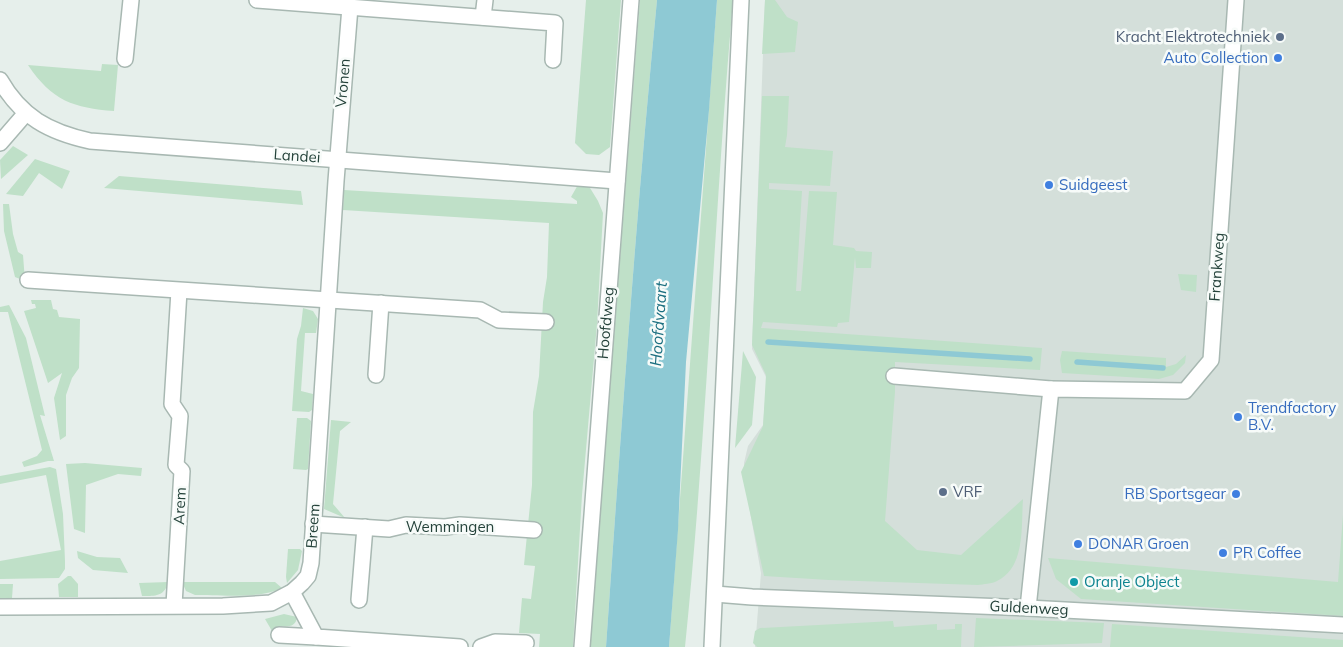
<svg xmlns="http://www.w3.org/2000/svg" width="1343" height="647" viewBox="0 0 1343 647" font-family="Mulish,sans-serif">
<rect width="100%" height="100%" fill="#e6efeb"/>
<!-- built -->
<polygon fill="#d4dfda" points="765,0 1343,0 1343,647 755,647 761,573 744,478 744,463 748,446 763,425 767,379 752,349"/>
<!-- green -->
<g fill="#bfe0c8">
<polygon points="586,0 621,0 610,147 599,155 586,154 575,143"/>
<path d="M 640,0 L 657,0 C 636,215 621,431 606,647 L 590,647 Z"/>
<path d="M 717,0 L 733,0 C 714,215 707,432 685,647 L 669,647 Z"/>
<polygon points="765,0 775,0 787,17 798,22 795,52 762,54"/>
<path d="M 102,64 L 118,65 L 114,111 C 74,108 52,101 28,65 L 101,71 Z"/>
<path d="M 762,96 L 789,96 L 787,135 L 785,147 L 833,151 L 830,186 L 769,183 L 769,189 L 802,191 L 796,291 L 801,291 L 809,191 L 837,192 L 833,245 L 854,248 L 856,251 L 872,252 L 871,268 L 856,268 L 855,257 L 849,322 L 838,323 L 837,327 L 763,322 L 761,328 L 1042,348 L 1040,370 L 895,362 L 895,392 L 885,521 L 917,550 L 961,555 L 1023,499 C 1021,525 1026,567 997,581 C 992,584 983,584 978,585 L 829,580 L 764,576 L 741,472 L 763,426 L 766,375 L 752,345 Z"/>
<polygon points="13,146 28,155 1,179 0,160"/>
<polygon points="35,159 70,171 62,189 39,173 23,196 6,194"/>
<polygon points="119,176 301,191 303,205 104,188"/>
<polygon points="579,183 587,183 598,201 603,213 597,324 582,495 573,647 539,647 540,634 519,633 522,598 531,599 535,566 524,565 532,485 533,412 539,376 543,302 547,277 549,223 343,210 344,190 577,204 577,201 571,197"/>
<polygon points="3,204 9,204 13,234 18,252 23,255 25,281 15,277 4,231"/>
<polygon points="1178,274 1197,275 1196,292 1181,290"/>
<polygon points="31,300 51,300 53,309 57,310 59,317 80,319 79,368 72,378 66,395 66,436 60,440 54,398 62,373 48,383 24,311 36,308 35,304 32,304"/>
<polygon points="9,305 26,338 45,416 40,415 54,461 48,461 24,467 22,462 37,456 42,450 8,312 0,312 0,307"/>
<polygon points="303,308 313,311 318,319 316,333 305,333 301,391 313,394 312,410 309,412 292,411 297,339 301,326"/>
<polygon points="743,351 756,377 752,425 735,448"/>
<polygon points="1062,351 1166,358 1166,367 1176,364 1186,355 1185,363 1173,375 1159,379 1062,373 1060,360"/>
<polygon points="297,418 307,418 311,421 308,469 306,470 293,469"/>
<polygon points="331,420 351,422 340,431 333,504 345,518 324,509"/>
<polygon points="85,463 142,468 141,476 118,474 86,485 85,533 74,529 66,464"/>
<polygon points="50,467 56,469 63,514 65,561 65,569 59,578 0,579 0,561 61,550 46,475 0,484 0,476"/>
<polygon points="1343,515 1343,616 1081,599 1056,579 1048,558 1338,582"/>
<polygon points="288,549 300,549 302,551 298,570 287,583 286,577"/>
<polygon points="77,551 97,557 120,558 128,573 93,570 78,558"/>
<polygon points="68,576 71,576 78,584 78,597 59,597 58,584"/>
<path d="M 168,582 C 165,597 154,596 142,596 L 139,583 Z"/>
<path d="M 182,582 L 275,582 L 282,588 C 261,599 219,595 195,595 L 186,591 Z"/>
<polygon points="0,584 13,584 12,598 0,598"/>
<path d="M 284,614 L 297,617 C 296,627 288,627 280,626 L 279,632 L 272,631 L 265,619 Z"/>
<polygon points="976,618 1104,623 1102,643 974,647"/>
<polygon points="893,621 894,627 937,624 937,630 955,629 955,624 962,624 961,647 757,647 753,643 755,631 760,628"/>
<polygon points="1112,624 1343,640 1343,647 1110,647"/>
</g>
<!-- water -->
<path fill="#8ec9d4" d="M 657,0 L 717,0 L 709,110 L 686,362 L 678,530 L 669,647 L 606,647 C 621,431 636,215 657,0 Z"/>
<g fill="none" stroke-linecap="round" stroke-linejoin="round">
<!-- stream -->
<g stroke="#8ec9d4" stroke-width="5.5">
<polyline points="768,342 1030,359"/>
<polyline points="1077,362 1163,368"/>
</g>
<!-- minor casing -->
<g stroke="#a8b8b2" stroke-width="18">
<g id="minor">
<polyline points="257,0 555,23 553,60"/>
<polyline points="483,17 485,0"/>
<polyline points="125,59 131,0"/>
<path d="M 0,80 C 21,117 49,132 90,141 L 617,181"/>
<polyline points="0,143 26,113"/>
<polyline points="28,280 480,310 499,320 546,322"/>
<polyline points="376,375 381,303"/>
<polyline points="894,376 1051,389"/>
<polyline points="313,524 389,529 406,525 445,527 460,525 534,530"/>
<polyline points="292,592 316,637 460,647"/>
<polyline points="715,594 752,597 1028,608 1343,625"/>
<polyline points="359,600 365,527"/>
<polyline points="174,605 182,471 176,465 180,416 172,404 179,291"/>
<polyline points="0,607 223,606 271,603 292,592 302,583 308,576 311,563 336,181 350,7"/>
<polyline points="1028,608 1051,389 1185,391 1211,360 1236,0"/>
<polyline points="279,635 316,637"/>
<polyline points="481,647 495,642 526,643"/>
<polyline points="582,647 631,0"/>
<polyline points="712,647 741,0"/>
</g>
</g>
<!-- minor -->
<use href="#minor" stroke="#fff" stroke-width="15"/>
</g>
<!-- markers -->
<g fill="#5c6f8a" stroke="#f7fbf9" stroke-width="2">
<circle cx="1280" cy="37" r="5"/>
<circle cx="943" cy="492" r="5"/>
</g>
<g fill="#3f7fe0" stroke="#f7fbf9" stroke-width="2">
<circle cx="1278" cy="58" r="5"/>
<circle cx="1049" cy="185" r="5"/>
<circle cx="1238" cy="417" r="5"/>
<circle cx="1236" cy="494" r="5"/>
<circle cx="1078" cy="544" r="5"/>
<circle cx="1223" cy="553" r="5"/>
</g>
<circle fill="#0f9aa8" stroke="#f7fbf9" stroke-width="2" cx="1074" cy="582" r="5"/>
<g text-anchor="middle" stroke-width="5" stroke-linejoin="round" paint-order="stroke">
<!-- service labels -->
<g font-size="15" fill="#4e5e75" stroke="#f7fbf9" text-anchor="end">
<text x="1270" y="42">Kracht Elektrotechniek</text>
<text x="953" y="497" text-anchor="start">VRF</text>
</g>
<!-- shop labels -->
<g font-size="15" fill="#366cbe" stroke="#f7fbf9" text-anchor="start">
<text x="1268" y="63" text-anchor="end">Auto Collection</text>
<text x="1059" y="190">Suidgeest</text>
<text x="1248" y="413">Trendfactory<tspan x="1248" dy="17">B.V.</tspan></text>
<text x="1226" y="499" text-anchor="end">RB Sportsgear</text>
<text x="1088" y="549">DONAR Groen</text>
<text x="1233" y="558">PR Coffee</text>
</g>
<!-- street labels -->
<g font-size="15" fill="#24423a" stroke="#f7fbf9">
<text transform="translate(343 83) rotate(-85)" y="5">Vronen</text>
<text transform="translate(297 156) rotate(4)" y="5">Landei</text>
<text transform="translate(1217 267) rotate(-86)" y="5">Frankweg</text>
<text transform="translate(606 323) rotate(-85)" y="5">Hoofdweg</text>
<text transform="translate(180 506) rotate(-87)" y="5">Arem</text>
<text transform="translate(313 526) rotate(-86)" y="5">Breem</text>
<text x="450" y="532">Wemmingen</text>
<text transform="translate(1029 608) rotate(3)" y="5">Guldenweg</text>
</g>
<!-- culture labels -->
<g font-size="15" fill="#0d838f" stroke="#f7fbf9" text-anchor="start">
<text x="1084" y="587">Oranje Object</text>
</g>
<!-- water labels -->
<g font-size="16" font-style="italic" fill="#1c6f80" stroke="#f7fbf9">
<text transform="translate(658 324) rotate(-86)" y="6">Hoofdvaart</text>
</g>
</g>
</svg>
